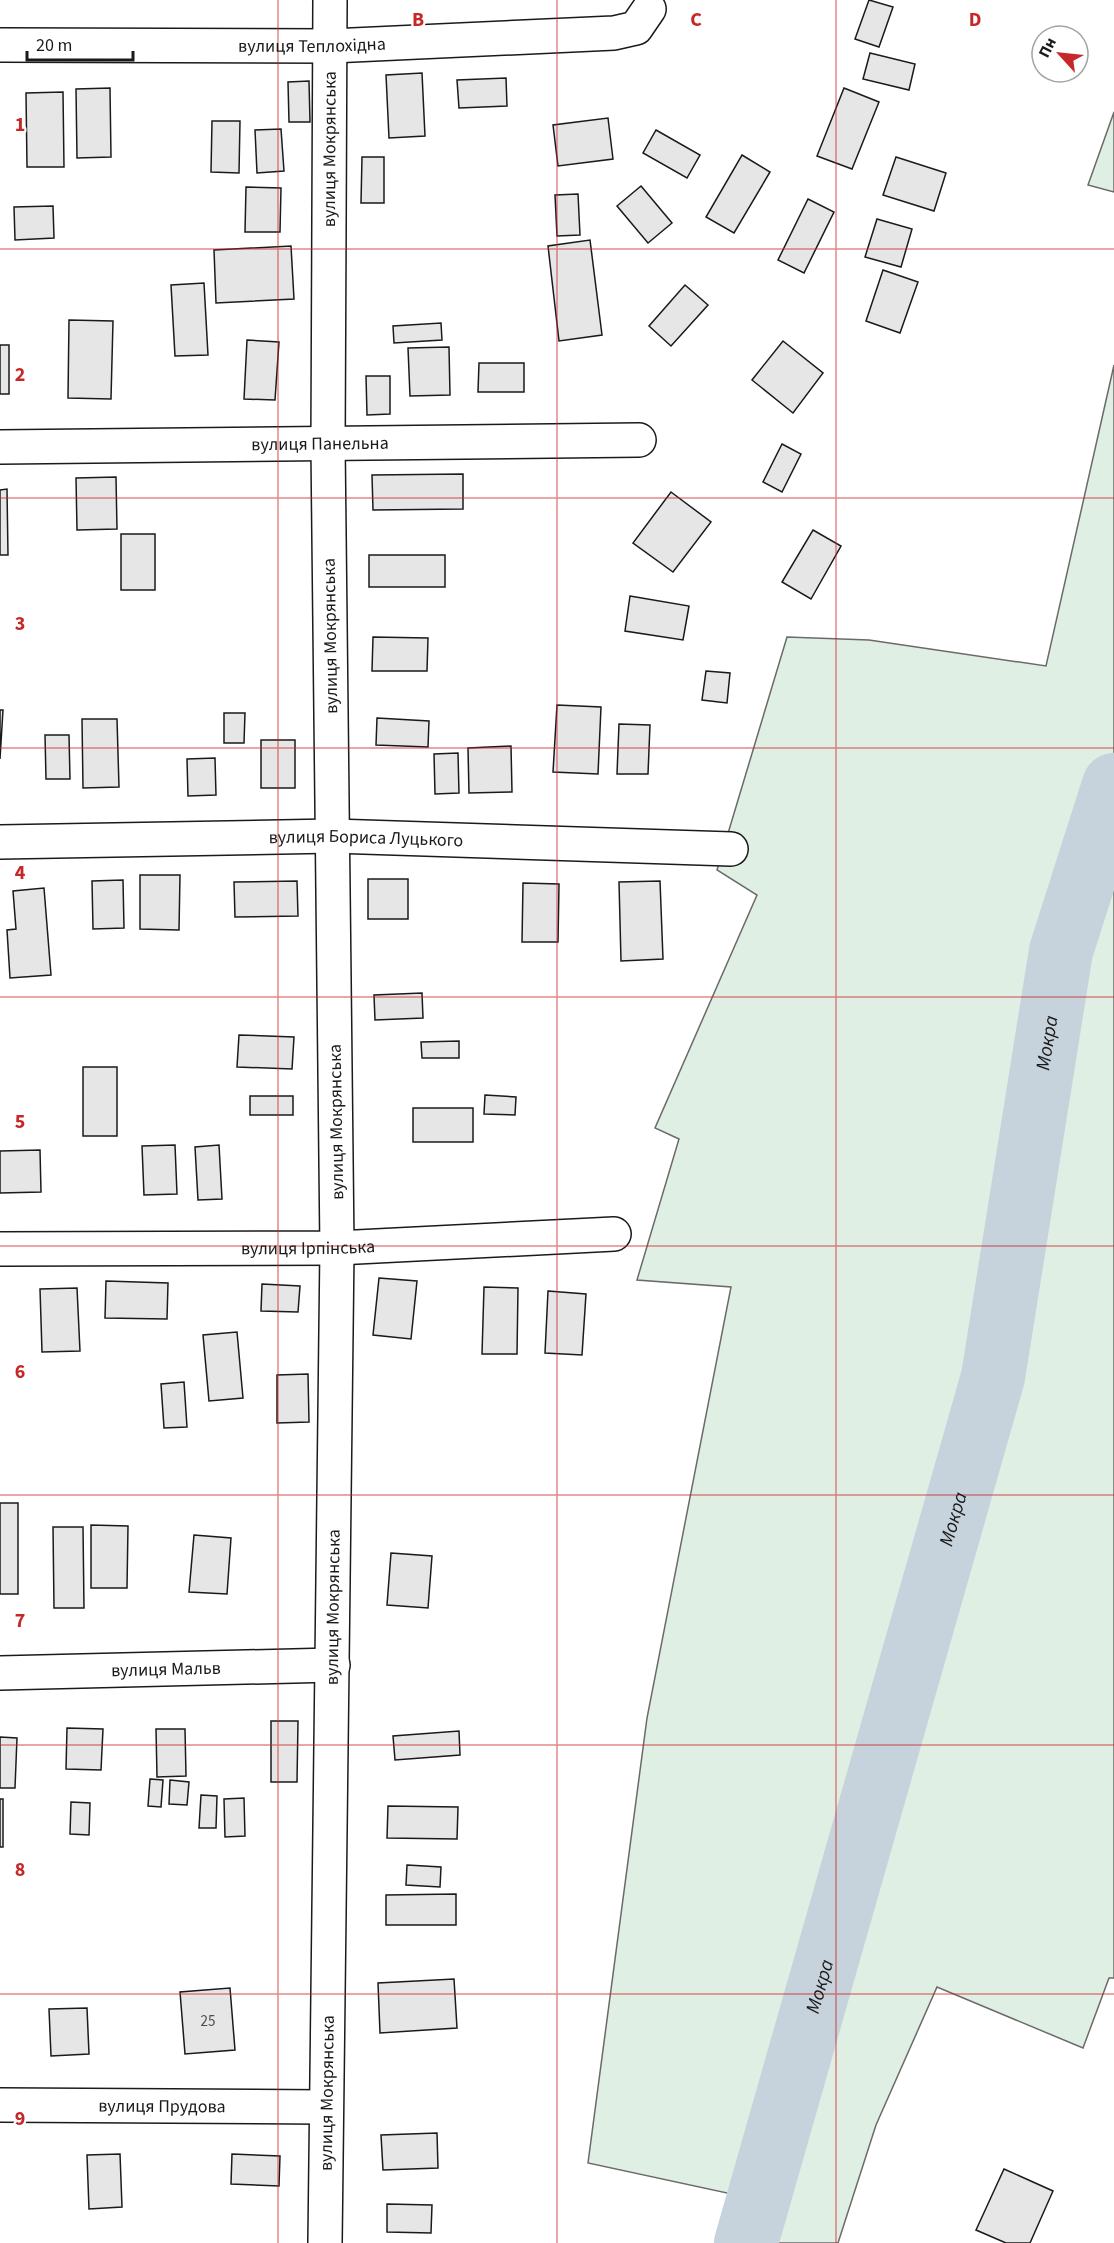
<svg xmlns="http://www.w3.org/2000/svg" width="1114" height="2243" viewBox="0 0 1114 2243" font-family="'Source Sans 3',sans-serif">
<rect width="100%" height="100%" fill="#fff"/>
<!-- green -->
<g fill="#e0efe3" stroke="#6a6a6a" stroke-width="1.5">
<polygon points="1114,112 1114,192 1088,185"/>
<polygon points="1114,365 1114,1978 1109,1978 1083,2048 937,1987 876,2125 838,2243 721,2243 728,2223 732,2194 588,2163 647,1718 731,1287 637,1280 679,1139 655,1128 757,895 717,870 787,637 869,640 1046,666"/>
</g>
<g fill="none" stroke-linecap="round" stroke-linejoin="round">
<!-- river -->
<path stroke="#c6d2dc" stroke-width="64" id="s1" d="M 746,2243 L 993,1377 L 1061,951 L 1114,785"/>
</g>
<!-- building -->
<g fill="#e6e6e6" stroke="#1a1a1a" stroke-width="1.5">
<polygon points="869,0 893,7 879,47 855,39"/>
<polygon points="870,53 915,64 909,90 863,79"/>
<polygon points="422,73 425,136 389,138 386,75"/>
<polygon points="506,78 507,106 459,108 457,80"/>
<polygon points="309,81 310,122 289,122 288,82"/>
<polygon points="110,88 111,157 77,158 76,89"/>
<polygon points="844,88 879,102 852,169 817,156"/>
<polygon points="63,92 64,167 27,167 26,93"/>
<polygon points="608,118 613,159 558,166 553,125"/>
<polygon points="212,121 240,121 239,173 211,172"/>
<polygon points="281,129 284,171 257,173 255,130"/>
<polygon points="656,130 700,155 687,178 643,153"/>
<polygon points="742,155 770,172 734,233 706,217"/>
<polygon points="362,157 384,157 384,203 361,203"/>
<polygon points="896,157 946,173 934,211 883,195"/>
<polygon points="641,186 672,223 648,243 617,206"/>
<polygon points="246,187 281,188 280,232 245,232"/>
<polygon points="578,194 580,235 557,236 555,195"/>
<polygon points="808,199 834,212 804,273 778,260"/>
<polygon points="53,206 54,238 15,240 14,207"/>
<polygon points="877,219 912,229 901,267 865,257"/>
<polygon points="590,240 602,335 559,341 548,246"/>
<polygon points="291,246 294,299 216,303 214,250"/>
<polygon points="883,270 918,282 900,333 866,321"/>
<polygon points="204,283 208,355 175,356 171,285"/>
<polygon points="685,285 708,305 671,346 649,326"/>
<polygon points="69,320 113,321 111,399 68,398"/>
<polygon points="441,323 442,340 394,343 393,326"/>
<polygon points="247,340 279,342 275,400 244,399"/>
<polygon points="783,341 823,373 793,413 752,380"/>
<rect x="0" y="345" width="9" height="49"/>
<polygon points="449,347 450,395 410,396 408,348"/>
<polygon points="479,363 524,363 524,392 478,392"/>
<polygon points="366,376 390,376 390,414 367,415"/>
<polygon points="782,444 801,454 782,492 763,482"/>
<polygon points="463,474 463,509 373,510 372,475"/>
<polygon points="116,477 117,529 77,530 76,478"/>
<polygon points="7,489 8,555 0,555 0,490"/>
<polygon points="671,492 711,522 673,572 633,543"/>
<polygon points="813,530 841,546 811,599 782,582"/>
<rect x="121" y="534" width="34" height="56"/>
<rect x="369" y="555" width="76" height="32"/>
<polygon points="630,596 689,606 683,640 625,631"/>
<polygon points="373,637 428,638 427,671 372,671"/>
<polygon points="706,671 730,673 727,703 702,700"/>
<polygon points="557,705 601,707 598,774 553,772"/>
<polygon points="0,710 3,710 0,759"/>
<polygon points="224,713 245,713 244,743 224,743"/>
<polygon points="377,718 429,721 428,747 376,745"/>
<polygon points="82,719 117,719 119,787 83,788"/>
<polygon points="619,724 650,725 648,774 617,774"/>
<polygon points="45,735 69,735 70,779 46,779"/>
<rect x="261" y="740" width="34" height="48"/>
<polygon points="511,746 512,792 469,793 468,748"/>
<polygon points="458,753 459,793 435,794 434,754"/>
<polygon points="215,758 216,795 188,796 187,759"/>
<polygon points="140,875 180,875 179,930 140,929"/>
<rect x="368" y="879" width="40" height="40"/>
<polygon points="123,880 124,928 93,929 92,881"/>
<polygon points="297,881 298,916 235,917 234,882"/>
<polygon points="660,881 663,959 621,961 619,882"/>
<polygon points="523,883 559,884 558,942 522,942"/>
<polygon points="44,888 51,975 10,978 7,930 16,929 13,891"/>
<polygon points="422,993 423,1018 375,1020 374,995"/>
<polygon points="239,1035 294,1037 292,1069 237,1067"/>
<polygon points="459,1041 459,1058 422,1058 421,1042"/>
<rect x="83" y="1067" width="34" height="69"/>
<polygon points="485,1095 516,1097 515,1115 484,1114"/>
<rect x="250" y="1096" width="43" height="19"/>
<rect x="413" y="1108" width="60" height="34"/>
<polygon points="175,1145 177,1194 144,1195 142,1146"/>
<polygon points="219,1145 222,1199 198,1200 195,1147"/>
<polygon points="40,1150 41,1192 0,1193 0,1151"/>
<polygon points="379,1278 417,1281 411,1339 373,1335"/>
<polygon points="106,1281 168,1283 167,1319 105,1318"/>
<polygon points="262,1284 300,1286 298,1312 261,1311"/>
<polygon points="484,1287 518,1288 517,1354 482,1354"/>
<polygon points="77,1288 80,1351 42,1352 40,1289"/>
<polygon points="548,1291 586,1294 582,1355 545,1353"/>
<polygon points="237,1332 243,1398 209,1401 203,1335"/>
<polygon points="308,1374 309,1422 277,1423 277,1375"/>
<polygon points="184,1382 187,1427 164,1428 161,1384"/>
<rect x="0" y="1503" width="18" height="91"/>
<polygon points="91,1525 128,1526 127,1588 91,1588"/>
<polygon points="53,1527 83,1527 84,1608 54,1608"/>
<polygon points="194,1535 231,1538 227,1594 189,1592"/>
<polygon points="391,1553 432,1556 428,1608 387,1605"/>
<polygon points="271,1721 298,1721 297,1782 271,1782"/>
<polygon points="67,1728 103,1729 101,1770 66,1769"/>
<polygon points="156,1729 185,1729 186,1776 157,1777"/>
<polygon points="459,1731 460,1755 395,1760 393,1736"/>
<polygon points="0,1737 17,1738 15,1788 0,1788"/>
<polygon points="150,1779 163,1780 161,1807 148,1806"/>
<polygon points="170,1780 189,1782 187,1805 169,1804"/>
<polygon points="201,1795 217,1796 216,1828 199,1828"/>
<polygon points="244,1798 245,1836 225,1837 224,1799"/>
<rect x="0" y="1799" width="3" height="48"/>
<polygon points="71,1802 90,1803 89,1835 70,1834"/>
<polygon points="388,1806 458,1807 457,1839 387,1838"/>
<polygon points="407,1865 441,1867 440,1887 406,1885"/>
<polygon points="456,1894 456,1925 386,1925 386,1895"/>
<polygon points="454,1979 457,2028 380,2033 378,1983"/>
<polygon points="230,1988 235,2050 185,2054 180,1992"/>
<polygon points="87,2008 89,2054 51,2056 49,2009"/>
<polygon points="437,2133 438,2168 383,2170 381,2135"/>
<polygon points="120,2154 122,2207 89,2209 87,2155"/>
<polygon points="232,2154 280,2156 279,2186 231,2184"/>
<polygon points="1004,2169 1053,2191 1030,2243 1006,2243 976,2230"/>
<polygon points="387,2204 432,2205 431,2233 387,2232"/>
</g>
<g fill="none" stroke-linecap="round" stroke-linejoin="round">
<!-- minor casing -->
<g stroke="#1a1a1a" stroke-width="36">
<g id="minor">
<path id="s2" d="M 0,45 L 331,46 L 614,33 L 636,28 L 649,9"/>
<path id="s3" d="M 0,447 L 639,440"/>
<path id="s4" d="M 0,842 L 333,836 L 731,849"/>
<path id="s5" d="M 0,1249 L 337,1248 L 614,1234"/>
<path id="s6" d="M 0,1673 L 333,1665"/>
<path id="s7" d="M 0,2105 L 325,2107"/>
<path id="s8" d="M 325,2243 L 337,1248 L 328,445 L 330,0"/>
</g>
</g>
<!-- minor -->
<use href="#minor" stroke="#fff" stroke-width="33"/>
</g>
<!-- grid -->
<path fill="none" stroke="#c62828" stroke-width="1.5" stroke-opacity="0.55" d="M 278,0 L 278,2243M 557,0 L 557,2243M 836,0 L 836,2243M 0,249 L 1114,249M 0,498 L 1114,498M 0,748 L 1114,748M 0,997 L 1114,997M 0,1246 L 1114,1246M 0,1495 L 1114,1495M 0,1745 L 1114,1745M 0,1994 L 1114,1994"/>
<g text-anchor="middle" stroke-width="4.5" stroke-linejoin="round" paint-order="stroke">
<!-- number labels -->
<g font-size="15" fill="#4d4d4d">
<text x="208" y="2026">25</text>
</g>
<!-- street labels -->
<g font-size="18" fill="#1a1a1a" stroke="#fff">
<text dy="6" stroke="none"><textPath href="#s2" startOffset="312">вулиця Теплохідна</textPath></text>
<text dy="6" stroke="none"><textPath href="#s8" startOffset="2094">вулиця Мокрянська</textPath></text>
<text dy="6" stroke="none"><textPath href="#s3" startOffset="320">вулиця Панельна</textPath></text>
<text transform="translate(330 636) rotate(-91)" y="6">вулиця Мокрянська</text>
<text dy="6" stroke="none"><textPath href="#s4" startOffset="366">вулиця Бориса Луцького</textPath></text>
<text transform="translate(336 1122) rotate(-91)" y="6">вулиця Мокрянська</text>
<text dy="6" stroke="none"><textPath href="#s5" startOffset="308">вулиця Ірпінська</textPath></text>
<text dy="6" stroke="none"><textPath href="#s8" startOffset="636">вулиця Мокрянська</textPath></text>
<text dy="6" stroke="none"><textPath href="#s6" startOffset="166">вулиця Мальв</textPath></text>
<text dy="6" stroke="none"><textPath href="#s8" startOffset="150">вулиця Мокрянська</textPath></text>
<text dy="6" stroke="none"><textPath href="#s7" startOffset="162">вулиця Прудова</textPath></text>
</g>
<!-- water labels -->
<g font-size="20" font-style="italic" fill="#1a1a1a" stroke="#fff">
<text dy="7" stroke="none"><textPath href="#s1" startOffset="1239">Мокра</textPath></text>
<text dy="7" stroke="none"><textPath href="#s1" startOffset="753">Мокра</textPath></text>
<text dy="7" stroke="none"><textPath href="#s1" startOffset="267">Мокра</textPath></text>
</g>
</g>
<g font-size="20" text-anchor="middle" font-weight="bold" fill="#c62828" stroke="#fff" stroke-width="4.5" stroke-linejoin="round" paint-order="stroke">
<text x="418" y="26">B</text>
<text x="696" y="26">C</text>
<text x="975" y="26">D</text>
<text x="20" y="131">1</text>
<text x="20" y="381">2</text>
<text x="20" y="630">3</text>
<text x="20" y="879">4</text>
<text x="20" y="1128">5</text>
<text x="20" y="1378">6</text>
<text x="20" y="1627">7</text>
<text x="20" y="1876">8</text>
<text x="20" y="2125">9</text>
</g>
<!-- north arrow -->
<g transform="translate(1060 54) rotate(297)"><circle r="28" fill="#ffffff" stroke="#a3a3a3" stroke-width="1.5"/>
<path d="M0-4.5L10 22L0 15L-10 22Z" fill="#c62828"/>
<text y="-9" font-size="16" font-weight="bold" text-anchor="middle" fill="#1a1a1a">Пн</text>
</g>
<!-- scale -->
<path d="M27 51v9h106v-9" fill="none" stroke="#1a1a1a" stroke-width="3"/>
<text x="36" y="51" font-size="18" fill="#1a1a1a" stroke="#ffffff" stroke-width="4.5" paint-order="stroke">20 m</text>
</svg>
